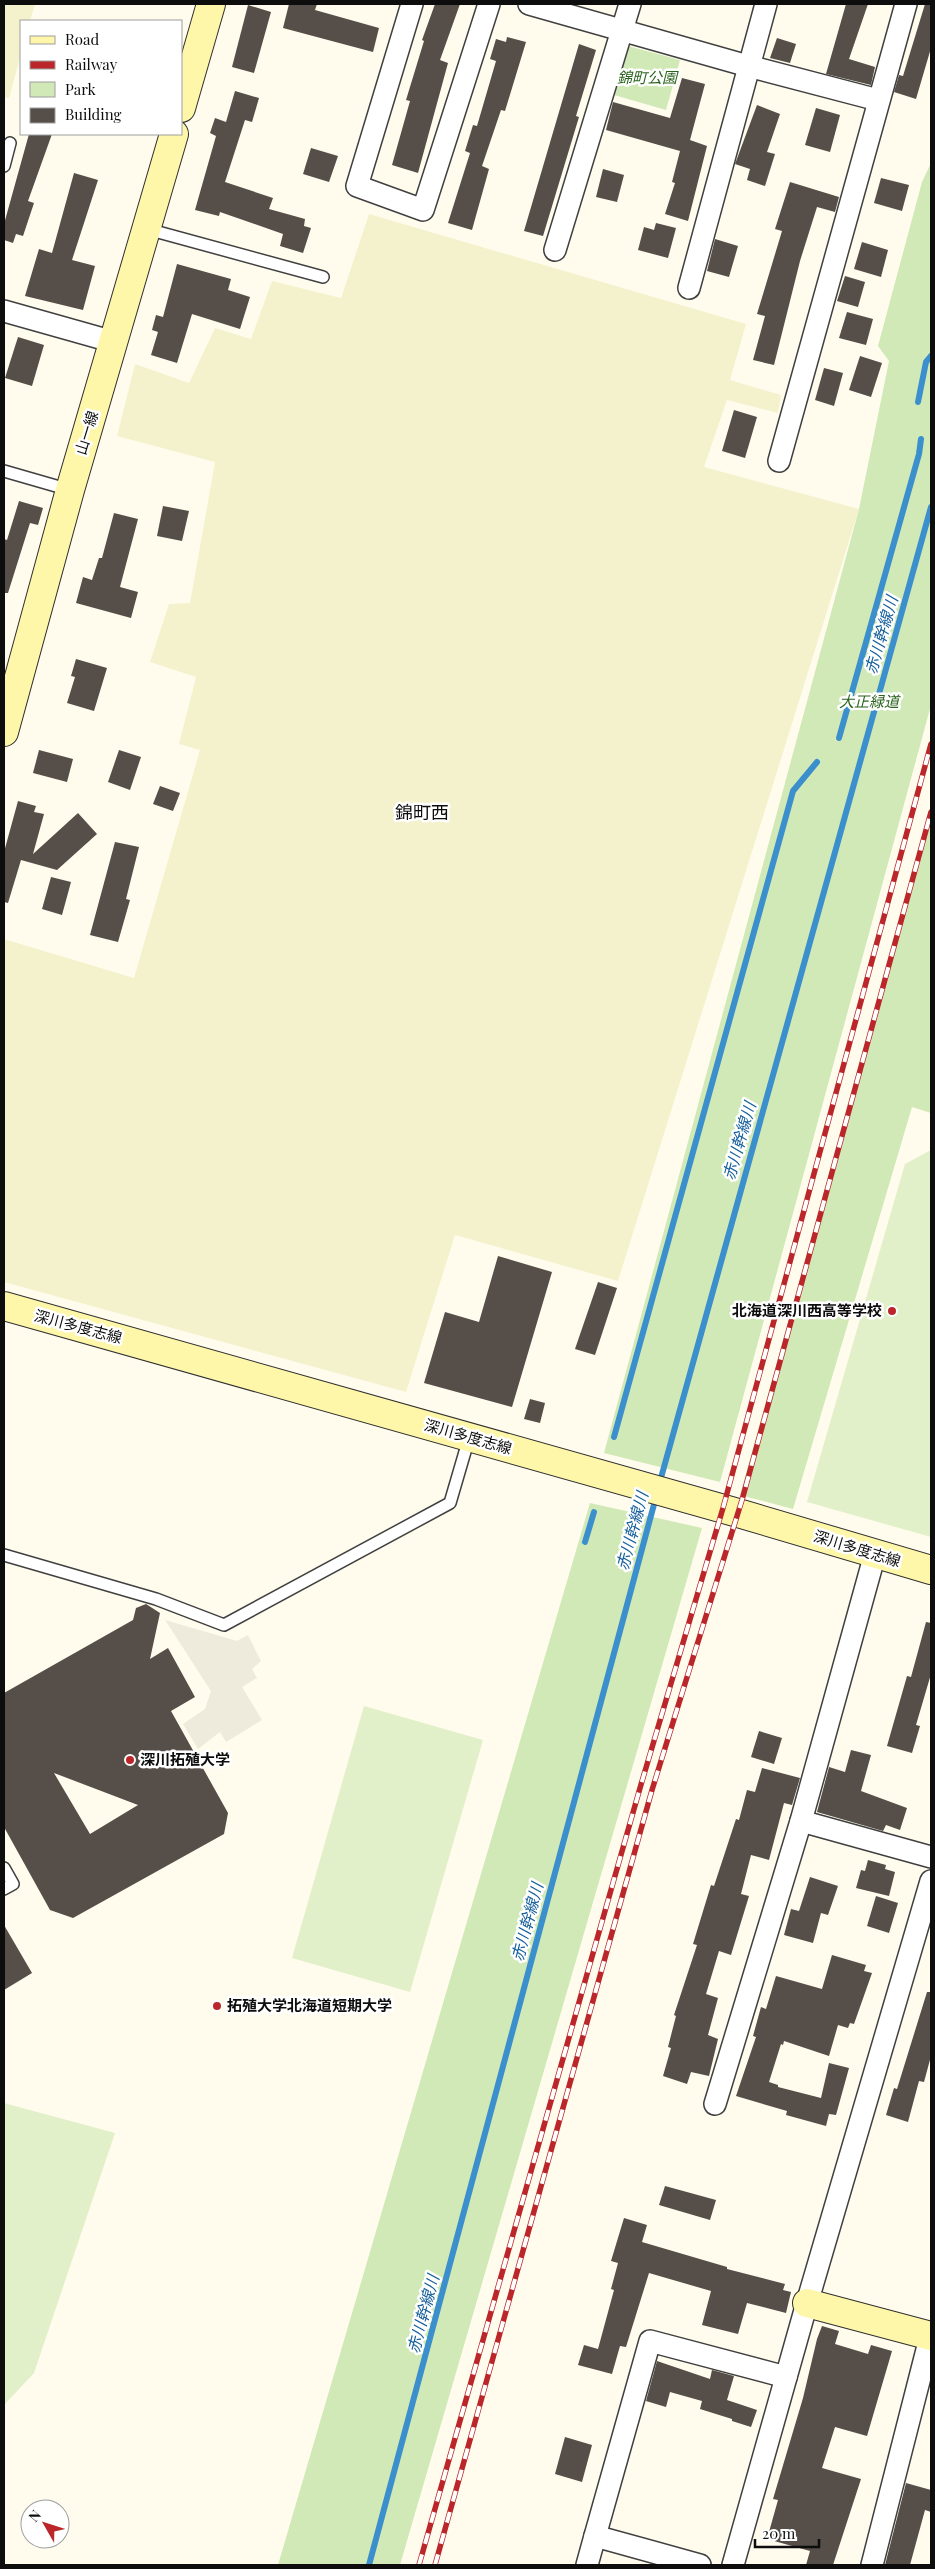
<svg xmlns="http://www.w3.org/2000/svg" width="935" height="2569" viewBox="0 0 935 2569" font-family="'Playfair Display','Noto Sans JP',serif">
<rect width="100%" height="100%" fill="#fffced"/>
<!-- farmland -->
<g fill="#f4f2cd">
<polygon points="4,4 35,4 30,21 21,21 21,54 9,98 4,97"/>
<polygon points="369,214 746,324 730,380 781,395 778,413 727,400 704,467 859,509 618,1281 455,1235 406,1392 4,1282 4,939 134,978 200,750 179,744 196,677 150,662 169,604 190,603 215,462 117,436 135,364 189,383 215,328 251,339 272,281 341,298"/>
</g>
<!-- green -->
<g fill="#d0e9b7">
<polygon points="628,46 680,60 666,110 614,95"/>
<polygon points="931,163 931,705 720,1482 604,1453 859,509 889,361 878,346 922,182"/>
<polygon points="931,811 931,1113 912,1107 793,1509 740,1495"/>
<polygon points="590,1503 702,1528 400,2565 278,2565"/>
</g>
<!-- pitch -->
<g fill="#e2f0c9">
<polygon points="931,1150 931,1537 807,1502 905,1164"/>
<polygon points="364,1706 483,1740 410,1992 292,1958"/>
<polygon points="4,2103 115,2133 34,2373 4,2405"/>
</g>
<!-- plaza -->
<polygon fill="#eeeadc" points="165,1620 237,1641 248,1635 261,1661 252,1669 257,1678 242,1687 262,1720 226,1742 220,1732 198,1749 183,1724 205,1709 211,1691"/>
<g fill="none" stroke-linecap="round" stroke-linejoin="round">
<!-- stream -->
<g stroke="#3a8fcc" stroke-width="6">
<polyline points="918,402 926,362 931,356"/>
<polyline points="839,738 919,454 921,439"/>
<polyline points="614,1437 793,791 817,762"/>
<polyline points="659,1485 931,507"/>
<polyline points="585,1542 594,1512"/>
<polyline points="369,2565 656,1497"/>
</g>
</g>
<!-- building -->
<g fill="#554e49" fill-rule="evenodd">
<polygon points="289,4 317,4 315,10 379,28 373,52 283,28"/>
<polygon points="435,4 460,4 440,60 448,63 418,173 392,165 410,101 406,100 424,41 422,40"/>
<polygon points="846,4 868,4 849,59 875,67 871,85 826,74"/>
<polygon points="925,4 931,4 931,48 916,99 894,92 899,75 903,76"/>
<polygon points="248,5 271,12 254,73 232,67"/>
<polygon points="507,37 526,42 505,111 501,110 482,166 489,169 472,230 448,223 470,153 465,151 473,125 477,126 496,61 490,59 496,39 506,42"/>
<polygon points="777,38 796,44 790,63 770,58"/>
<polygon points="579,44 596,50 576,116 579,117 543,236 524,231"/>
<polygon points="682,78 705,84 690,140 707,146 688,221 665,214 675,183 672,182 680,151 606,130 613,102 670,118"/>
<polygon points="235,91 259,98 252,122 245,120 225,182 273,198 269,209 305,219 304,226 311,228 303,253 280,246 283,234 220,212 219,216 195,210 216,136 210,133 215,118 226,122"/>
<polygon points="757,105 780,114 767,152 775,154 765,186 747,180 750,169 735,164"/>
<polygon points="816,108 840,115 830,152 805,145"/>
<polygon points="29,134 52,134 28,201 34,203 23,236 16,234 13,243 4,240 4,224"/>
<polygon points="311,148 338,156 329,182 303,174"/>
<polygon points="603,169 624,175 617,202 596,197"/>
<polygon points="74,173 98,180 72,260 95,266 83,310 25,296 39,249 52,253"/>
<polygon points="881,178 909,185 902,211 874,203"/>
<polygon points="790,182 839,197 835,212 817,207 800,261 774,365 753,360 765,316 757,314 782,231 775,229"/>
<polygon points="656,223 676,228 668,258 638,250 644,227 654,230"/>
<polygon points="715,239 738,246 729,277 707,271"/>
<polygon points="862,242 888,250 881,277 854,269"/>
<polygon points="177,264 231,279 228,290 250,297 240,329 192,314 177,363 151,355 158,332 152,330 156,315 163,317"/>
<polygon points="845,276 865,282 858,307 837,301"/>
<polygon points="847,312 873,319 866,345 839,338"/>
<polygon points="18,337 44,345 32,386 5,378"/>
<polygon points="860,356 882,363 871,397 849,390"/>
<polygon points="824,368 843,373 834,406 815,400"/>
<polygon points="734,410 757,417 745,458 722,451"/>
<polygon points="19,501 43,508 38,525 30,523 8,593 4,593 4,539 7,540"/>
<polygon points="163,506 189,511 182,541 157,536"/>
<polygon points="114,513 138,519 120,587 138,592 131,618 76,603 83,577 92,580 99,558 102,558"/>
<polygon points="76,659 107,668 94,711 67,703 75,677 71,676"/>
<polygon points="39,750 73,759 67,782 33,773"/>
<polygon points="119,750 141,757 130,790 108,782"/>
<polygon points="160,786 180,793 173,811 153,804"/>
<polygon points="18,801 36,806 34,812 44,814 33,854 78,813 97,834 57,870 21,860 8,903 4,902 4,852"/>
<polygon points="115,842 139,847 126,899 130,900 118,942 90,935"/>
<polygon points="51,877 71,882 62,915 42,909"/>
<polygon points="498,1256 552,1272 512,1407 424,1383 445,1312 479,1322"/>
<polygon points="598,1282 617,1288 595,1355 575,1349"/>
<polygon points="530,1399 545,1403 540,1423 524,1419"/>
<path d="M 146,1604 L 160,1613 L 150,1659 L 168,1648 L 195,1697 L 171,1711 L 228,1813 L 224,1834 L 73,1918 L 50,1910 L 4,1827 L 4,1693 L 133,1620 L 136,1608 ZM 54,1773 L 138,1805 L 90,1834 Z"/>
<polygon points="926,1622 931,1623 931,1674 916,1725 920,1726 912,1753 887,1746 907,1676 911,1677"/>
<polygon points="759,1731 782,1738 774,1764 751,1757"/>
<polygon points="851,1750 871,1755 861,1791 907,1808 900,1830 886,1825 883,1831 817,1812 829,1767 845,1772"/>
<polygon points="762,1768 800,1778 792,1805 784,1803 769,1860 751,1855 741,1894 749,1896 731,1955 719,1951 706,1994 718,1998 708,2035 718,2039 709,2076 691,2072 687,2084 663,2076 671,2048 668,2047 676,2016 674,2015 697,1945 693,1944 711,1885 714,1886 736,1819 739,1820 747,1790 755,1792"/>
<polygon points="868,1860 886,1865 885,1869 895,1872 889,1896 856,1888 861,1870 865,1871"/>
<polygon points="810,1877 838,1886 828,1915 821,1913 813,1943 784,1935 791,1909 799,1911"/>
<polygon points="876,1896 898,1903 889,1933 867,1926"/>
<polygon points="4,1925 32,1973 4,1990"/>
<polygon points="832,1955 866,1965 864,1971 872,1973 854,2024 850,2023 848,2028 838,2025 829,2056 784,2041 783,2045 781,2044 769,2082 778,2085 778,2087 821,2098 829,2063 849,2068 836,2115 829,2114 826,2126 786,2115 787,2111 736,2096 756,2037 753,2036 761,2007 766,2009 776,1976 822,1989"/>
<polygon points="927,1992 931,1992 931,2056 924,2082 919,2081 908,2122 886,2115 894,2088 897,2089"/>
<polygon points="665,2186 716,2200 710,2220 659,2205"/>
<polygon points="624,2218 647,2225 642,2242 727,2267 727,2269 785,2284 783,2290 791,2292 786,2313 747,2303 738,2334 702,2325 711,2291 649,2273 626,2347 620,2346 612,2374 578,2365 584,2345 598,2349 614,2290 611,2289 618,2263 611,2261"/>
<polygon points="822,2326 839,2331 835,2344 868,2354 871,2345 892,2351 867,2436 835,2427 822,2468 861,2479 833,2565 806,2565 810,2551 767,2539 778,2500 773,2499 803,2398 817,2339"/>
<polygon points="657,2361 710,2379 712,2370 734,2376 727,2400 757,2410 751,2427 732,2421 732,2419 700,2409 702,2401 670,2392 666,2407 646,2401"/>
<polygon points="565,2437 592,2445 582,2482 555,2474"/>
<polygon points="906,2483 931,2490 931,2512 925,2510 910,2565 885,2565"/>
</g>
<g fill="none" stroke-linecap="round" stroke-linejoin="round">
<!-- lane casing -->
<g stroke="#404040" stroke-width="14">
<g id="lane">
<polyline points="4,166 10,143"/>
<polyline points="147,229 323,277"/>
<polyline points="4,471 70,490"/>
<polyline points="4,1555 156,1599 224,1625 450,1503 469,1438"/>
<polyline points="4,1868 13,1884 4,1889"/>
</g>
</g>
<!-- street casing -->
<g stroke="#404040" stroke-width="24">
<g id="street">
<polyline points="412,4 357,186 423,210 489,4"/>
<polyline points="529,4 748,66 878,100"/>
<polyline points="555,250 630,4"/>
<polyline points="689,288 766,4"/>
<polyline points="4,311 114,342"/>
<polyline points="779,461 906,4"/>
<polyline points="801,1821 875,1554"/>
<polyline points="715,2104 801,1821 931,1857"/>
<polyline points="595,2536 650,2341 786,2377"/>
<polyline points="587,2565 595,2536 700,2565"/>
<polyline points="733,2565 807,2303 931,1881"/>
<polyline points="872,2565 931,2334"/>
</g>
</g>
<!-- secondary casing -->
<g stroke="#2f2f2f" stroke-width="30">
<g id="secondary">
<polyline points="181,108 211,4"/>
<polyline points="4,732 70,490 174,134"/>
<polyline points="4,1306 738,1513 931,1570"/>
<polyline points="807,2303 931,2336"/>
</g>
</g>
<!-- lane -->
<use href="#lane" stroke="#fff" stroke-width="11"/>
<!-- street -->
<use href="#street" stroke="#fff" stroke-width="21"/>
<!-- secondary -->
<use href="#secondary" stroke="#fef6a8" stroke-width="28"/>
<!-- rail casing -->
<g stroke="#bb262b" stroke-width="5.5">
<g id="rail">
<polyline points="419,2565 640,1788 723,1508 931,744"/>
<polyline points="435,2565 652,1790 742,1500 931,812"/>
</g>
</g>
<!-- rail -->
<use href="#rail" stroke="#fff" stroke-width="4" stroke-dasharray="11" stroke-linecap="butt"/>
</g>
<!-- markers -->
<g fill="#bb262b" stroke="#fff" stroke-width="2">
<circle cx="892" cy="1311" r="5"/>
<circle cx="130" cy="1760" r="5"/>
<circle cx="217" cy="2006" r="5"/>
</g>
<g text-anchor="middle" stroke-width="5" stroke-linejoin="round" paint-order="stroke">
<!-- park labels -->
<g font-size="15" font-style="italic" fill="#2b641e" stroke="#fff">
<text x="647" y="83">錦町公園</text>
<text x="869" y="707">大正緑道</text>
</g>
<!-- street labels -->
<g font-size="15" fill="#0d0d0d" stroke="#fff">
<text transform="translate(87 433) rotate(-73)" y="5">山一線</text>
<text transform="translate(78 1327) rotate(15)" y="5">深川多度志線</text>
<text transform="translate(468 1437) rotate(16)" y="5">深川多度志線</text>
<text transform="translate(857 1549) rotate(17)" y="5">深川多度志線</text>
</g>
<!-- poi labels -->
<g font-size="15" font-weight="bold" fill="#0d0d0d" stroke="#fff" text-anchor="start">
<text x="882" y="1316" text-anchor="end">北海道深川西高等学校</text>
<text x="140" y="1765">深川拓殖大学</text>
<text x="227" y="2011">拓殖大学北海道短期大学</text>
</g>
<!-- water labels -->
<g font-size="16" font-style="italic" fill="#17609d" stroke="#fff">
<text transform="translate(881 635) rotate(-74)" y="6">赤川幹線川</text>
<text transform="translate(739 1141) rotate(-74)" y="6">赤川幹線川</text>
<text transform="translate(632 1531) rotate(-75)" y="6">赤川幹線川</text>
<text transform="translate(527 1922) rotate(-75)" y="6">赤川幹線川</text>
<text transform="translate(423 2314) rotate(-75)" y="6">赤川幹線川</text>
</g>
<!-- quarter labels -->
<g font-size="18" fill="#0d0d0d" stroke="#fff">
<text x="422" y="819">錦町西</text>
</g>
</g>
<!-- border -->
<rect width="935" height="2569" fill="none" stroke="#0d0d0d" stroke-width="10"/>
<!-- legend -->
<rect x="20" y="20" width="162" height="115" fill="#ffffff" stroke="#9e9e9e"/>
<rect x="30" y="36" width="25" height="8" fill="#fef6a8" stroke="#9e9e9e"/>
<text x="65" y="45" font-size="15" fill="#0d0d0d">Road</text>
<rect x="30" y="61" width="25" height="8" fill="#bb262b" stroke="#9e9e9e"/>
<text x="65" y="70" font-size="15" fill="#0d0d0d">Railway</text>
<rect x="30" y="82" width="25" height="15" fill="#d0e9b7" stroke="#9e9e9e"/>
<text x="65" y="95" font-size="15" fill="#0d0d0d">Park</text>
<rect x="30" y="108" width="25" height="15" fill="#554e49" stroke="#9e9e9e"/>
<text x="65" y="120" font-size="15" fill="#0d0d0d">Building</text>
<!-- north arrow -->
<g transform="translate(45 2524) rotate(309)"><circle r="24" fill="#ffffff" stroke="#9e9e9e"/>
<path d="M0-4L9 19L0 12L-9 19Z" fill="#bb262b"/>
<text y="-8" font-size="14" font-weight="bold" text-anchor="middle" fill="#0d0d0d">N</text>
</g>
<!-- scale -->
<path d="M755 2539v8h64v-8" fill="none" stroke="#0d0d0d" stroke-width="2.5"/>
<text x="762" y="2539" font-size="15" fill="#0d0d0d" stroke="#ffffff" stroke-width="4" paint-order="stroke">20 m</text>
</svg>
